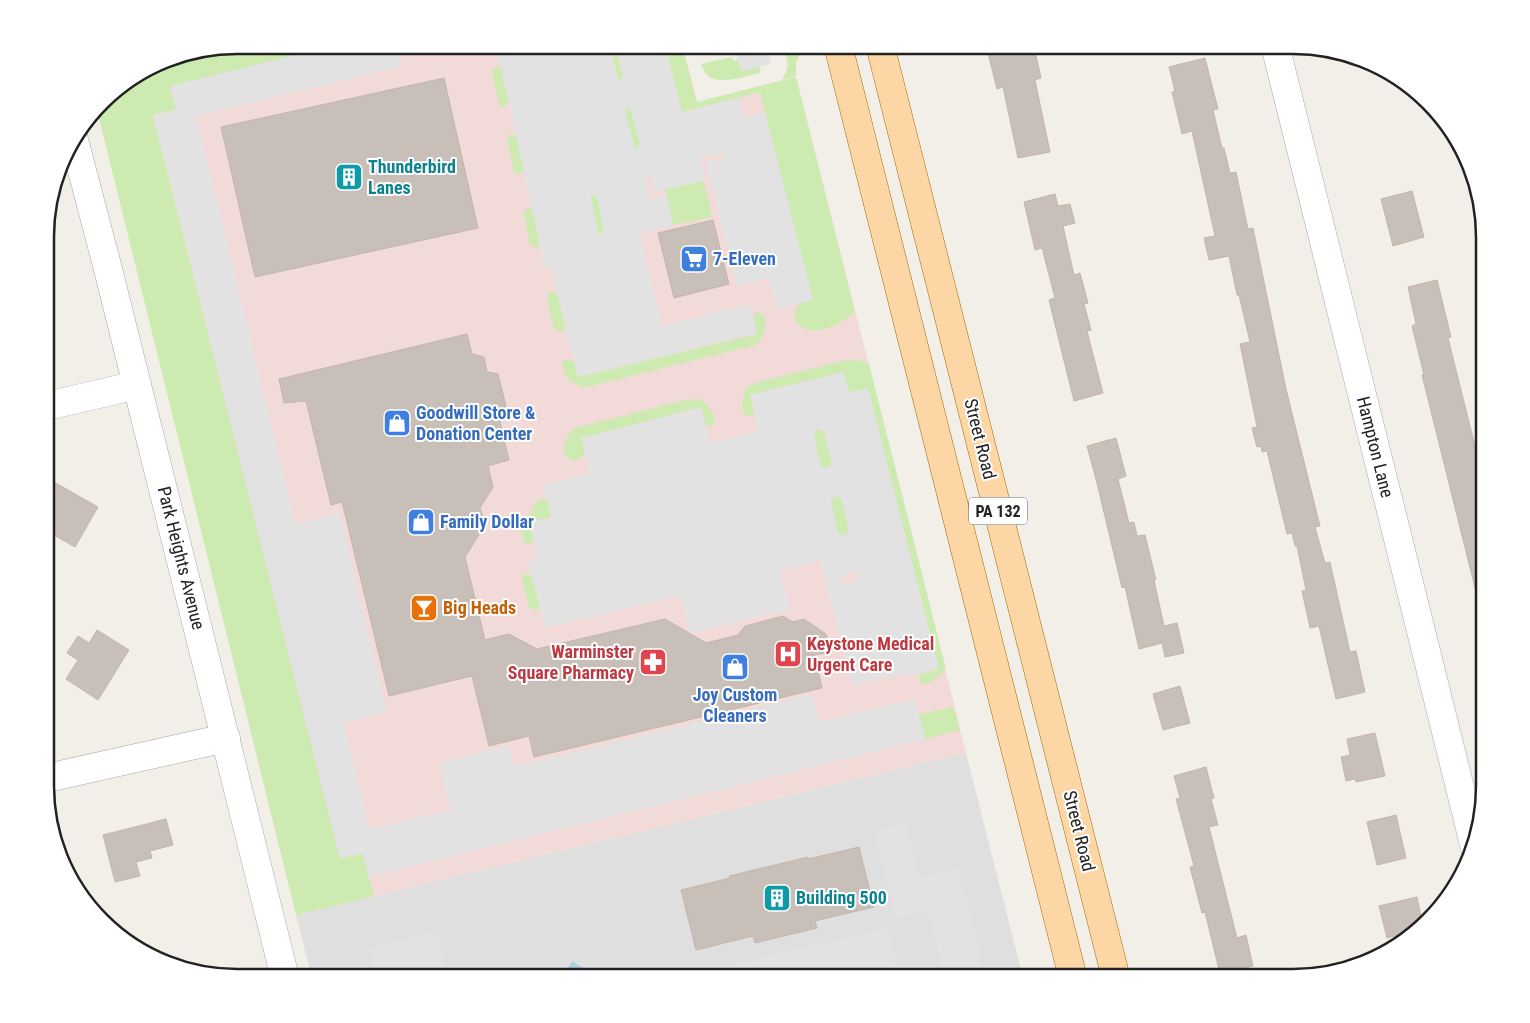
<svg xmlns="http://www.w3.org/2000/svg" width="1530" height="1023" viewBox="0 0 1530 1023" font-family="'Roboto Condensed',sans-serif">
<rect width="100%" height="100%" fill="#f2efe9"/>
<!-- residential -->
<polygon fill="#e0dfdf" points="966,753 1023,978 312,978 296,915"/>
<!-- commercial -->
<polygon fill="#f2dad9" points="237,45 682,45 697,102 796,77 925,586 966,753 296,915 110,93 164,59"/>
<!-- grass -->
<g fill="#cdebb0">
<polygon points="237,45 337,45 170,86 176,110 153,115 340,858 363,853 374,896 296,915 97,110 110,93 164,59"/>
<polygon points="609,45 615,45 623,77 621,80 618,78"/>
<path d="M 665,45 L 682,45 L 697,102 L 796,77 L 855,312 C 845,322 819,335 805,329 C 794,325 791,310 801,303 C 805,301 809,301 812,299 L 760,92 L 682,112 Z"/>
<path d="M 786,45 L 802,45 L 803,47 L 796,63 L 796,76 L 782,80 C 794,60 783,62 786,45 Z"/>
<path d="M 732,57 L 734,61 L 738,60 L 741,71 L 759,67 L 761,70 L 759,73 C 741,77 708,91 701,64 Z"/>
<polygon points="496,66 501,68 509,101 505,107 501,106 499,103 492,71"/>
<polygon points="629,108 631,110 640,145 637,148 634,146 625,111"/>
<polygon points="511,134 517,136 524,169 520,174 515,173 513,169 507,138"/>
<polygon points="704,181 712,217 673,225 665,189"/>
<polygon points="593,194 597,196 604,231 601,235 598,233 591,197"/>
<polygon points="529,208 533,211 540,244 536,248 530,245 524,213 525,210"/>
<polygon points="553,291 558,296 565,326 563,331 560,332 554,329 547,299 549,293"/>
<path d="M 757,312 L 764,316 C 767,328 765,337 755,345 L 587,387 C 573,387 563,376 562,363 L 565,360 L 571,360 L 575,365 L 578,377 L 757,334 L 753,316 Z"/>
<path d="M 847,360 L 856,360 L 869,364 L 946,669 C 940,676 923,693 918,677 L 921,674 L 939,669 L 850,392 L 847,390 L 843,372 L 750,395 L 755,412 L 753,415 L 748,417 L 744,414 C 740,403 742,392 751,384 Z"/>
<path d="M 699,399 C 708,404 714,412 715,422 L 711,427 L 705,424 L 701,408 L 581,438 L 585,452 C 572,474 551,449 575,428 L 686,400 Z"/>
<polygon points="818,429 824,432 832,464 826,469 821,466 813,433"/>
<polygon points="836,496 839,497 842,500 849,531 844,536 838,533 831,501"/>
<polygon points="543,498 547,501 551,517 530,522 533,539 531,543 527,544 523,541 521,530 537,501"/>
<polygon points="525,574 529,574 532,577 540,608 539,610 532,609 529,607 522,580"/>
<polygon points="954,707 960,730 925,739 919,714"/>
</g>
<!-- parking -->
<g fill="#e2e2e2" fill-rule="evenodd">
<polygon points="337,45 397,45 402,66 196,116 295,524 339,513 387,712 343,723 369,829 451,810 439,763 509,745 514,767 812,694 819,722 915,699 925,739 368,877 363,853 340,859 153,115 176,110 170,86"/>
<path d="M 496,45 L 609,45 L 618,78 L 620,80 L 623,77 L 615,45 L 665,45 L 682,112 L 739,98 L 744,117 L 765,112 L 813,300 L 777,309 L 769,278 L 737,286 L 706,162 L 724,159 L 726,156 L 725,153 L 701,157 L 706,180 L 655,192 L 651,177 L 648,175 L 645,178 L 650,200 L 667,196 L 673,225 L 639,233 L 662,326 L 750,304 L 757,333 L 578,377 L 551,268 L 545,269 ZM 629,108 L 631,110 L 640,145 L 637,148 L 634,146 L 625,111 ZM 592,195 L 597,196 L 604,231 L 601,235 L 598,233 L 591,197 Z"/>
<polygon points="734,45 767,45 771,64 741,71"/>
<path d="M 843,372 L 849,392 L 868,388 L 939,669 L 905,677 L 904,674 L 853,686 L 820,560 L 780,571 L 790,609 L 690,633 L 680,595 L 545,628 L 528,561 L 538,558 L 529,522 L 551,517 L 543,485 L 590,473 L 581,438 L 701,407 L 710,443 L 759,431 L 750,395 ZM 816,430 L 821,429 L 824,432 L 832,464 L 828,469 L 821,466 L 814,434 ZM 838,496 L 842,500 L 849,531 L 844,536 L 838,533 L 831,501 L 834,497 ZM 855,572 L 859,575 L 858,581 L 843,584 L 841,581 L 842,576 Z"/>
<polygon points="905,823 919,878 958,868 986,978 944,978 927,911 895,919 873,831"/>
<polygon points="888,928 899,978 674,978 824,943"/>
<polygon points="436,932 448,978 377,978 369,948"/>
</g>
<!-- water -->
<polygon fill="#aad3df" points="572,961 599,978 562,978"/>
<!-- building -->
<g fill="#c7bfb8" stroke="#c4b6ab">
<polygon points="986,45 1019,45 1021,54 1035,51 1041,78 1035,80 1050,152 1018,158 1003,87 997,89"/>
<polygon points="1205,58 1218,109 1213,110 1222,148 1224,148 1230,173 1236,172 1248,229 1253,228 1286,389 1320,526 1315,527 1325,563 1330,562 1350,652 1356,651 1365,692 1336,699 1319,626 1310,628 1302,591 1306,590 1297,546 1295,546 1292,533 1287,534 1267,451 1262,452 1261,446 1257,447 1252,428 1257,427 1240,344 1250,342 1239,295 1237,295 1229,256 1209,260 1204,238 1215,236 1192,131 1182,134 1172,92 1175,91 1169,67"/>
<polygon points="444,78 478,228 255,277 221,127"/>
<polygon points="1412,191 1424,237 1393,246 1381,199"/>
<polygon points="1055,194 1058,206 1070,204 1075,223 1063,226 1074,275 1080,273 1088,303 1084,304 1091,330 1087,331 1103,393 1074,401 1049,300 1055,298 1042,248 1035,250 1024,202"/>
<polygon points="713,220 729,284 674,298 658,233"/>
<polygon points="1437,280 1451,337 1448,338 1485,486 1485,595 1477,596 1422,375 1424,375 1412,326 1416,324 1408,287"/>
<polygon points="467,334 472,354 484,357 487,372 498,374 506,406 498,413 509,460 488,466 493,487 480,508 485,525 465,557 485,640 509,634 537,649 665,619 706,643 738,635 745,626 783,616 793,622 804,619 826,634 831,652 814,655 822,688 534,757 529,736 489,746 472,676 389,696 342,502 331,505 306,401 284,403 279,379"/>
<polygon points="1116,438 1126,476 1118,479 1129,523 1134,522 1137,536 1145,535 1156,580 1154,580 1164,626 1177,623 1184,653 1165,657 1162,643 1139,649 1125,587 1122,588 1097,483 1087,446"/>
<polygon points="47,478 98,507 75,547 47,531"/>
<polygon points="97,630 129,650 98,700 66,679 78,660 67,653 78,636 89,643"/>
<polygon points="1180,686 1190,723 1163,730 1153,694"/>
<polygon points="1375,733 1385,776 1356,782 1355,779 1346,781 1341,757 1350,755 1347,739"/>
<polygon points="1206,767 1214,798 1211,799 1218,825 1209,827 1237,938 1246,935 1253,966 1248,967 1251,978 1221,978 1205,912 1202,913 1190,867 1194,866 1176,799 1180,798 1174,776"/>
<polygon points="1396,815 1406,858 1377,865 1367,822"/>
<polygon points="166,819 173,845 150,851 152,858 136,862 140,876 115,882 103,835"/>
<polygon points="859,847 874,907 815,921 817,928 755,943 753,936 696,950 681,890 730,878 729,876 808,857 808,859"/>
<polygon points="1417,897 1422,921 1397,945 1394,936 1387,938 1379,906"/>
</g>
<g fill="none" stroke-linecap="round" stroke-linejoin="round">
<!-- minor casing -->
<g stroke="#a9a9a9" stroke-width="29">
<g id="minor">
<polyline points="1275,45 1475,848"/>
<polyline points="74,140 108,269 285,978"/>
<polyline points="47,406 137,385"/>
<polyline points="47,778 226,738"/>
</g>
</g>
<!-- major casing -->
<g stroke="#a06b00" stroke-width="29">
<g id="major">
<polyline points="838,45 1073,978"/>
<polyline points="880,45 1116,978"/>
</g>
</g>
<!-- minor -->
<use href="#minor" stroke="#fff" stroke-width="28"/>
<!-- major -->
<use href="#major" stroke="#fcd6a4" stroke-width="28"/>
</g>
<!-- icons -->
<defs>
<g id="building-square" transform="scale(1.4375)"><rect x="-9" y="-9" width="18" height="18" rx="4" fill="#0f9aa8" stroke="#fff"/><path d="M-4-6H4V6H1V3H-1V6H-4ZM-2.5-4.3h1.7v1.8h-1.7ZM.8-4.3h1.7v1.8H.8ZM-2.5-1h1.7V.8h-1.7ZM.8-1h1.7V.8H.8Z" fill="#fff"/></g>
<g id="supermarket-square" transform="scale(1.4375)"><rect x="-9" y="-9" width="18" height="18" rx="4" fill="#3f7fe0" stroke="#fff"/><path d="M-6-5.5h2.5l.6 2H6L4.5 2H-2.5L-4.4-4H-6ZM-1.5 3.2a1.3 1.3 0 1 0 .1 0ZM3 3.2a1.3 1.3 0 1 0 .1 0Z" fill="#fff"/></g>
<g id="shop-square" transform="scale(1.4375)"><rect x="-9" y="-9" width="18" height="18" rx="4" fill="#3f7fe0" stroke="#fff"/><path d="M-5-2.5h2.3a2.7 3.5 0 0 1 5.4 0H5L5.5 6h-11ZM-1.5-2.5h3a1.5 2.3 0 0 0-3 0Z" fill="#fff"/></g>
<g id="bar-square" transform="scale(1.4375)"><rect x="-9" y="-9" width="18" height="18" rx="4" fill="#e8710a" stroke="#fff"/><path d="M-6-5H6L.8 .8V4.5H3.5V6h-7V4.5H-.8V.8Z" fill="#fff"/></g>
<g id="hospital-square" transform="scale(1.4375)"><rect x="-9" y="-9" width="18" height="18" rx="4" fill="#e0444e" stroke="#fff"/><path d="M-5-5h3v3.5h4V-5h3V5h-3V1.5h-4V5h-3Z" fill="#fff"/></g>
<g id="pharmacy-square" transform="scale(1.4375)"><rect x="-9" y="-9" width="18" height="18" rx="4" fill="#e0444e" stroke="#fff"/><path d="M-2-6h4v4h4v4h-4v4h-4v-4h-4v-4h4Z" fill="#fff"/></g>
</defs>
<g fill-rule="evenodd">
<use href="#building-square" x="349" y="177"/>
<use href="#supermarket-square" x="694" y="259"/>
<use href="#shop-square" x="397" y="423"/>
<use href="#shop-square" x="421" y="522"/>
<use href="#bar-square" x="424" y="608"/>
<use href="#hospital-square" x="788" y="654"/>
<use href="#pharmacy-square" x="653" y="662"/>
<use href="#shop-square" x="735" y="667"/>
<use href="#building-square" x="777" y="898"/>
</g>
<g text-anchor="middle" stroke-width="4" stroke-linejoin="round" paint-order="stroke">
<!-- shield labels -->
<rect fill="#fff" stroke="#646464" stroke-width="1" x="969" y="497.5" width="58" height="27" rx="4"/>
<g font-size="16" font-weight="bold" fill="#222">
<text x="998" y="517">PA 132</text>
</g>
<!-- culture labels -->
<g font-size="18" font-weight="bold" fill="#0d838f" stroke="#fff" text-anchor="start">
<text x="368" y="173">Thunderbird<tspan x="368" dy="21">Lanes</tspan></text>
<text x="796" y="904">Building 500</text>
</g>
<!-- shop labels -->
<g font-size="18" font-weight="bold" fill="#366cbe" stroke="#fff" text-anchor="start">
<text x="713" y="265">7-Eleven</text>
<text x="416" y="419">Goodwill Store &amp;<tspan x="416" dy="21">Donation Center</tspan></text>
<text x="440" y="528">Family Dollar</text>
<text x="735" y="701" text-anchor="middle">Joy Custom<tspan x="735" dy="21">Cleaners</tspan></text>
</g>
<!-- street labels -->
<g font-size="18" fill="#222" stroke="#fff">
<text transform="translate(980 439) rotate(76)" y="6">Street Road</text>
<text transform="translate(1375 447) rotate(76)" y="6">Hampton Lane</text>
<text transform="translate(181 558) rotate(76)" y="6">Park Heights Avenue</text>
<text transform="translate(1079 831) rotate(76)" y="6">Street Road</text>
</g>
<!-- food labels -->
<g font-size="18" font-weight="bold" fill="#c56008" stroke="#fff" text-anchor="start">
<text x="443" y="614">Big Heads</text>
</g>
<!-- health labels -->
<g font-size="18" font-weight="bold" fill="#be3a42" stroke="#fff" text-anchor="start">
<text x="807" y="650">Keystone Medical<tspan x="807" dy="21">Urgent Care</tspan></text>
<text x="634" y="658" text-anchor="end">Warminster<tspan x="634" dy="21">Square Pharmacy</tspan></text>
</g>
</g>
<!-- crop -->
<path d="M0 0H1530V1023H0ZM237 54H1293A183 183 0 0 1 1476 237V786A183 183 0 0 1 1293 969H237A183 183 0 0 1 54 786V237A183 183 0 0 1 237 54Z" fill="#fff" fill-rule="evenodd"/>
<path fill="none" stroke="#222" stroke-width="2.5" d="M237 54H1293A183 183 0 0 1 1476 237V786A183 183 0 0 1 1293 969H237A183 183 0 0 1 54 786V237A183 183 0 0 1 237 54Z"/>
</svg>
